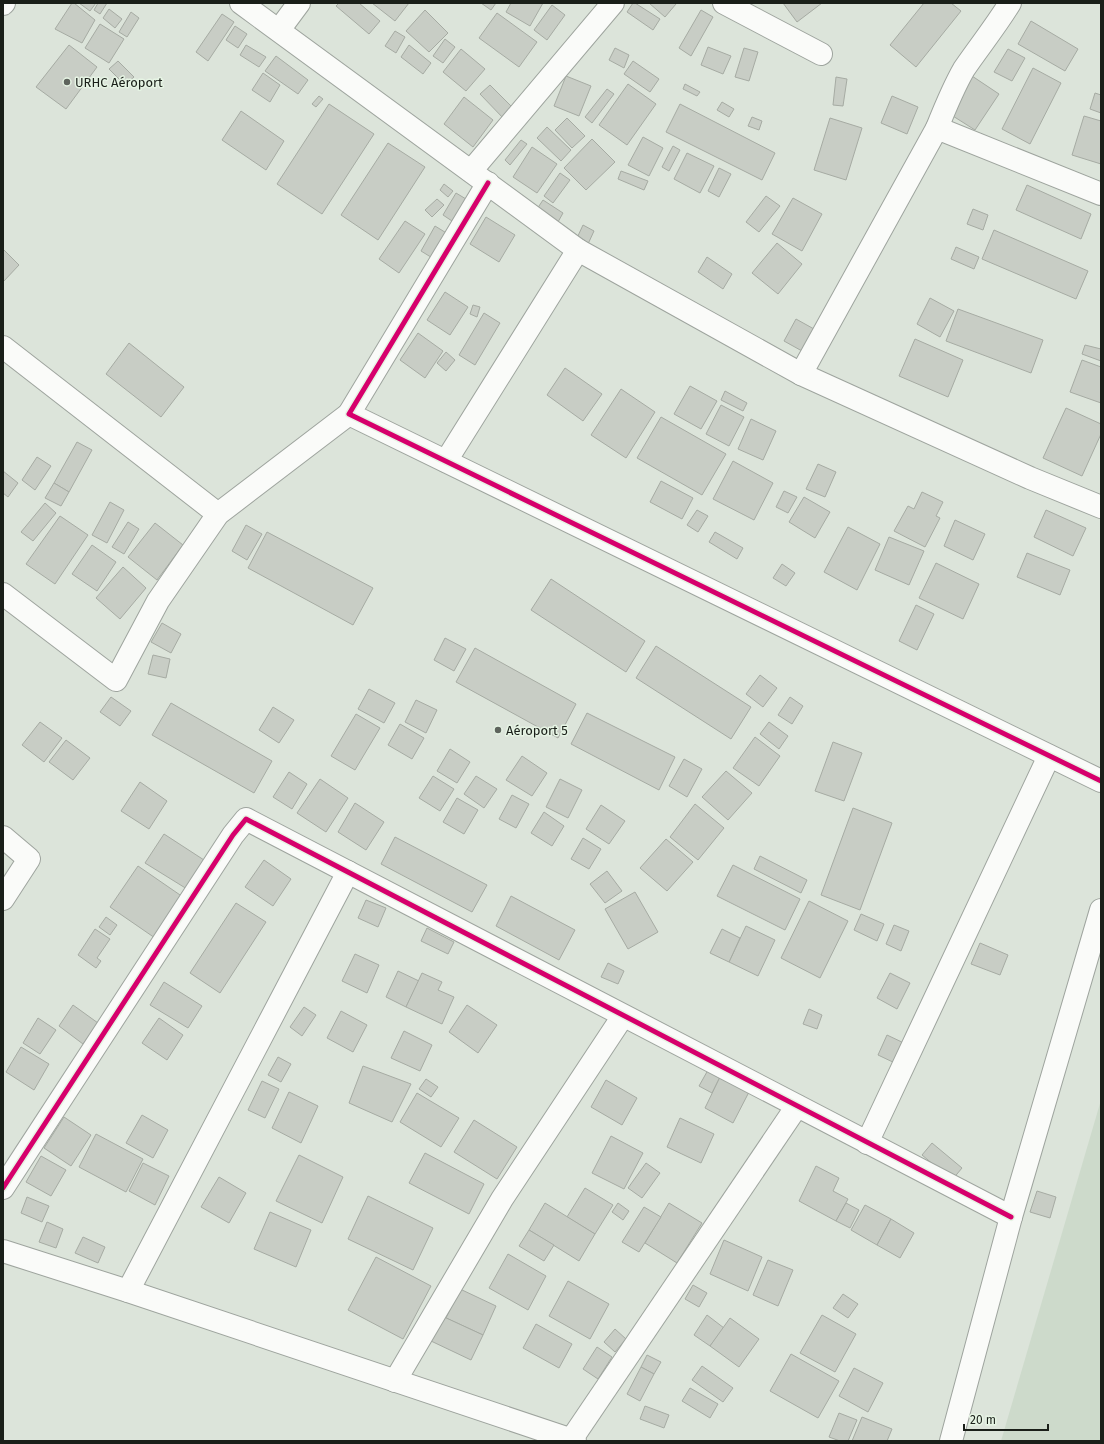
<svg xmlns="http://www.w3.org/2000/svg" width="1104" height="1444" viewBox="0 0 1104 1444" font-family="'Fira Sans',sans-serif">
<rect width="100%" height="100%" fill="#dce4da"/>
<!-- built -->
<polygon fill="#cddacb" points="1101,1100 1101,1441 1001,1441"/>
<!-- building -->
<g fill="#c8cdc5" stroke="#a6aba3">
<polygon points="72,3 74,3 95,20 82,43 55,29"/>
<polygon points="79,3 96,3 90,11"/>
<polygon points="98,3 107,3 100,14 94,10"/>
<polygon points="339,3 359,3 380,21 369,34 336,6"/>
<polygon points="372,3 409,3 395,21"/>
<polygon points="481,3 496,3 491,10"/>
<polygon points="511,3 543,3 530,26 506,12"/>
<polygon points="633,3 635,3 660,19 653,30 627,12"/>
<polygon points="649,3 675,3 676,4 665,17"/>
<polygon points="783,3 822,3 797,22"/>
<polygon points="924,3 951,3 961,11 916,67 890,45"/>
<polygon points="552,5 565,15 547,40 534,30"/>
<polygon points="109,9 122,19 115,28 103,18"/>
<polygon points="425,10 448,33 429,52 406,31"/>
<polygon points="701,10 713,17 691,56 679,48"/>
<polygon points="131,12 139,18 127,37 119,32"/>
<polygon points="497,13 537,42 519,67 479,38"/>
<polygon points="222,14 234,22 208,61 196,52"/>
<polygon points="1031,21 1078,49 1065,71 1018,44"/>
<polygon points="100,24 124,39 109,63 85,48"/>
<polygon points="235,26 247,34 238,48 226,40"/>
<polygon points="395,31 405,37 396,53 385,46"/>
<polygon points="445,39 455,47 443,63 433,56"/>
<polygon points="69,45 97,67 66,109 36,87"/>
<polygon points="246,45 266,57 259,67 240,55"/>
<polygon points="409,45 431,63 423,74 401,57"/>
<polygon points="708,47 731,56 723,74 701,65"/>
<polygon points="615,48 629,55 624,68 609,60"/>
<polygon points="744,48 758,52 749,81 735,77"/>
<polygon points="461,49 485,69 466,91 443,72"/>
<polygon points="1008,49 1025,58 1012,81 994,72"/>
<polygon points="276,56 308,80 298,94 265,71"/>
<polygon points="118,61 134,77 125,85 109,69"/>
<polygon points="633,61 659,79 650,92 624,74"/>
<polygon points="1033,68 1061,83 1030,144 1002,129"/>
<polygon points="263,73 280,85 270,102 252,90"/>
<polygon points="969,74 999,94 975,130 945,111"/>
<polygon points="566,76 591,86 579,116 554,106"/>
<polygon points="836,77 847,79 843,106 833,105"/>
<polygon points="628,84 656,104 627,145 599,125"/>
<polygon points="685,84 700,92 697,96 683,89"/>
<polygon points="490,85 514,109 504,119 480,94"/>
<polygon points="607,89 614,94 592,123 585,117"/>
<polygon points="1095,93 1101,95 1101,113 1090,109"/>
<polygon points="319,96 323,99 316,107 312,104"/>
<polygon points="892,96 918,107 907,134 881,123"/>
<polygon points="464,97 493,120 473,147 444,124"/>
<polygon points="722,102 734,109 729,117 717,110"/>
<polygon points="329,104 374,134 322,214 277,184"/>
<polygon points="680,104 775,153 762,180 666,132"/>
<polygon points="241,111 284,141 266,170 222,140"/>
<polygon points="1084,116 1101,121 1101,164 1072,155"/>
<polygon points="752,117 762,121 759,130 748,126"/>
<polygon points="567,118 585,136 572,148 555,130"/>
<polygon points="830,118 862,128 846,180 814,170"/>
<polygon points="547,127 571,150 561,161 537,138"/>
<polygon points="643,137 663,148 649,176 628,165"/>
<polygon points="592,139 615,162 586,190 564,168"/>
<polygon points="521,140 527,144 510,165 505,160"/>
<polygon points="388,143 425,167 378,240 341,215"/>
<polygon points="673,146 680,150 669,171 662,167"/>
<polygon points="532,147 557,164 537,193 513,177"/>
<polygon points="687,153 714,166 700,193 674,179"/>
<polygon points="719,168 731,174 719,197 708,191"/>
<polygon points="621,171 648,181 644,190 618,179"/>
<polygon points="560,173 570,180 553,203 544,196"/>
<polygon points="444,184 453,191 448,197 440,190"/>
<polygon points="1027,185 1091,214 1081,239 1016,210"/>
<polygon points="456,193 466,199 452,221 443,215"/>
<polygon points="766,196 780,206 759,232 746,222"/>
<polygon points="793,198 822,214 802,251 772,234"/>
<polygon points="437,199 444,205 432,217 425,210"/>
<polygon points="543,200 563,213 558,222 537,209"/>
<polygon points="973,209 988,215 983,230 967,224"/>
<polygon points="486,217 515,235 499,262 470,244"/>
<polygon points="405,221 425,234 399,273 379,259"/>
<polygon points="583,225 594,231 588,244 577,238"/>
<polygon points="435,226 448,234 434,259 421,251"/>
<polygon points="994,230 1088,271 1076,299 982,259"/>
<polygon points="777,243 802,264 778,294 752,273"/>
<polygon points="956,247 979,257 974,269 951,259"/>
<polygon points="3,249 19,265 3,282"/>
<polygon points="707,257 732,274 723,289 698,272"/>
<polygon points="445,292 468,307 450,335 427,320"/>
<polygon points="930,298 954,311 940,337 917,324"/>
<polygon points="473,305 480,307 477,317 470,314"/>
<polygon points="958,309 1043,340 1031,373 946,341"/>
<polygon points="484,313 500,323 475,365 459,355"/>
<polygon points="796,319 814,329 802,351 784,341"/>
<polygon points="418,333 443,351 425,378 400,360"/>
<polygon points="915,339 963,360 948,397 899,376"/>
<polygon points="129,343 184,387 161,417 106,374"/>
<polygon points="1085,345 1101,349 1101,361 1082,354"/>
<polygon points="446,352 455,360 446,371 437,363"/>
<polygon points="1082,360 1101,367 1101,403 1070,392"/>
<polygon points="565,368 602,394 583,421 547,395"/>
<polygon points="690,386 717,401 701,429 674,414"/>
<polygon points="621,389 655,412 626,458 591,435"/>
<polygon points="725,391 747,403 743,411 721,400"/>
<polygon points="721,405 744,417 729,446 706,434"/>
<polygon points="1066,408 1101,424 1101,434 1082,476 1043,458"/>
<polygon points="661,417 726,454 702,495 637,458"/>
<polygon points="751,419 776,431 763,460 738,449"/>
<polygon points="77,442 92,450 69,492 54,483"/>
<polygon points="37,457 51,466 35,490 22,480"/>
<polygon points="733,461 773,483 754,520 713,499"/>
<polygon points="818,464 836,472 825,497 806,489"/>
<polygon points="3,471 18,483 8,497 3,493"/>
<polygon points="661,481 693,498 682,519 650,502"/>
<polygon points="54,483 69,492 61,506 45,498"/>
<polygon points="784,491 797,497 788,513 776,507"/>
<polygon points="922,492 943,502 936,516 940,518 925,547 894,531 908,506 914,509"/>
<polygon points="804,497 830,512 815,538 789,522"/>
<polygon points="110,502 124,510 107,543 92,535"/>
<polygon points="45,503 56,513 33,541 21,532"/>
<polygon points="697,510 708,516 698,532 687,525"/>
<polygon points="1046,510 1086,528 1073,556 1034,537"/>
<polygon points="60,516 88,535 55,584 26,564"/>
<polygon points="955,520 985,534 973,560 944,546"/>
<polygon points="128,522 139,529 124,554 112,547"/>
<polygon points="155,523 183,545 157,580 128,557"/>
<polygon points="246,525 262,534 247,560 232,551"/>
<polygon points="848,527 880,544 857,590 824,572"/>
<polygon points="267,532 373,588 353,625 248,568"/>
<polygon points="715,532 743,548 737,559 709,542"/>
<polygon points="889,537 924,551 909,585 875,570"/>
<polygon points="92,545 116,562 97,591 72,574"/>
<polygon points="1027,553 1070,570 1060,595 1017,577"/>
<polygon points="936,563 979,584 963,619 919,598"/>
<polygon points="782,564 795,573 786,586 773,578"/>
<polygon points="123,567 146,588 120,619 96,598"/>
<polygon points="551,579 645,641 626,672 531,610"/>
<polygon points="916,605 934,614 917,650 899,641"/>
<polygon points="162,623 181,634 171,653 151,642"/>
<polygon points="445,638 466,649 454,671 434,660"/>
<polygon points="656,646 751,707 731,739 636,678"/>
<polygon points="475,648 576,704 558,738 456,682"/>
<polygon points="153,655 170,659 166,678 148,674"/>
<polygon points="760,675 777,688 763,707 746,694"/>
<polygon points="369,689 395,703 384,723 358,709"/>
<polygon points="111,697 131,711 120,726 100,712"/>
<polygon points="790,697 803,706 792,724 778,715"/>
<polygon points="416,700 437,710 426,733 405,722"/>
<polygon points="171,703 272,761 254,793 152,735"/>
<polygon points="273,707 294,720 279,743 259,730"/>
<polygon points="587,713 675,757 659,790 571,744"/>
<polygon points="356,714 380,728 355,770 331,756"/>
<polygon points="40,722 62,738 44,762 22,745"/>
<polygon points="769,722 788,736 779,749 760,734"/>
<polygon points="400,724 424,738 412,759 388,745"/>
<polygon points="755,737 780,756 759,786 733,768"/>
<polygon points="66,740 90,758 73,780 49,762"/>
<polygon points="833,742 862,753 844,801 815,791"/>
<polygon points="450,749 470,762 457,783 437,771"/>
<polygon points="522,756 547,773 532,796 506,780"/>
<polygon points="684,759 702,769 687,797 669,786"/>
<polygon points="726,771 752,793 728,820 702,797"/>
<polygon points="289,772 307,784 292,809 273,797"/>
<polygon points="433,776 454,789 440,811 419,798"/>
<polygon points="476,776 497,789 484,808 464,794"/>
<polygon points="320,779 348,798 326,832 297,813"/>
<polygon points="560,779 582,790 568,818 546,807"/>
<polygon points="140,782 167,801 149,829 121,811"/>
<polygon points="512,795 529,804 516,828 499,819"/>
<polygon points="457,798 478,810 464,834 443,822"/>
<polygon points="355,803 384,822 366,850 338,832"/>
<polygon points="695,804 724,828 698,860 670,837"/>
<polygon points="601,805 625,821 609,844 586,829"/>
<polygon points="853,808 892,823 860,910 821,895"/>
<polygon points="544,812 564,826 552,846 531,833"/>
<polygon points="164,834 204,860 187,889 145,863"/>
<polygon points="395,837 487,885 472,912 381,864"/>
<polygon points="583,838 601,849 589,869 571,859"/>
<polygon points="666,839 693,862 667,891 640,868"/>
<polygon points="760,856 807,880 801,893 754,869"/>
<polygon points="264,860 291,879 273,906 245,887"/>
<polygon points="733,865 800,899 785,930 717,896"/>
<polygon points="138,866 183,897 155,938 110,907"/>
<polygon points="607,871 622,891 605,903 590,884"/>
<polygon points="635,892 658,932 628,949 605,909"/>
<polygon points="511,896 575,930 559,960 496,926"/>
<polygon points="366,900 386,908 378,927 358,918"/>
<polygon points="809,901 848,921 820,978 781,958"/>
<polygon points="236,903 266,922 220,993 190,973"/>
<polygon points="861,914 884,924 877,941 854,930"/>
<polygon points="106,917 117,925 110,935 99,927"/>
<polygon points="894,925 909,931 901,951 886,944"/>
<polygon points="746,926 775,940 758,976 729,962"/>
<polygon points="427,928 454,942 448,954 421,941"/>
<polygon points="95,929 110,939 97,958 101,961 96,968 78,955"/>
<polygon points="722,929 740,938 729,962 710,953"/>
<polygon points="980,943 1008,955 1000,975 971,964"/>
<polygon points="355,954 379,965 367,993 342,981"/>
<polygon points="608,963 624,971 618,984 601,977"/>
<polygon points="398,971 419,981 406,1007 386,997"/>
<polygon points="422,973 442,982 438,990 454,997 442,1024 406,1007"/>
<polygon points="890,973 910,983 897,1009 877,998"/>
<polygon points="164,982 202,1006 188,1028 150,1005"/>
<polygon points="73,1005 98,1023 83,1044 59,1026"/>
<polygon points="467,1005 497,1025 478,1053 449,1032"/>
<polygon points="304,1007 316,1015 302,1036 290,1027"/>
<polygon points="809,1009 822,1015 817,1029 803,1024"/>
<polygon points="341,1011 367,1025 353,1052 327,1038"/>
<polygon points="38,1018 56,1030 40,1054 23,1043"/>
<polygon points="159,1018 183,1035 167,1060 142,1043"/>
<polygon points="404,1031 432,1045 420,1071 391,1058"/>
<polygon points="887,1035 906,1044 897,1064 878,1055"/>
<polygon points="21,1047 49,1064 34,1090 6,1072"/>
<polygon points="278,1057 291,1064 281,1082 268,1075"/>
<polygon points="363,1066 411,1084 392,1122 349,1103"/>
<polygon points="708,1070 720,1077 712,1093 699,1086"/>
<polygon points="720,1077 749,1092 733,1123 705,1108"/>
<polygon points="426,1079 438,1087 431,1097 419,1089"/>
<polygon points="606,1080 637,1098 622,1125 591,1107"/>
<polygon points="262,1081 279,1089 265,1118 248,1110"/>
<polygon points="289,1092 318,1106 301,1143 272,1128"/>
<polygon points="417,1093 459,1118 441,1147 400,1122"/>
<polygon points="142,1115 168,1130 153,1158 126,1143"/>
<polygon points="64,1117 91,1135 71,1166 44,1148"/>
<polygon points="680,1118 714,1134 701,1163 667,1147"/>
<polygon points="474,1120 517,1147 497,1179 454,1152"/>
<polygon points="96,1134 143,1159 126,1192 79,1167"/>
<polygon points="611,1136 643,1153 624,1189 592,1173"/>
<polygon points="932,1143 962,1168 952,1180 922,1155"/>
<polygon points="425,1153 484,1184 469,1214 409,1183"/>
<polygon points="299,1155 343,1177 322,1223 276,1201"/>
<polygon points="41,1156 66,1170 51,1196 26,1182"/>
<polygon points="143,1163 169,1176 155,1205 129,1191"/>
<polygon points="646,1163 660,1173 642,1198 628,1188"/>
<polygon points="816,1166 839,1178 833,1191 848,1199 836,1221 799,1201"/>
<polygon points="219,1177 246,1193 229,1223 201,1207"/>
<polygon points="585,1188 613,1205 595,1234 567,1217"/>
<polygon points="1037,1191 1056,1197 1050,1218 1030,1212"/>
<polygon points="368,1196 433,1228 413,1270 348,1239"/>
<polygon points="27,1197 49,1206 42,1222 21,1213"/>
<polygon points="545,1203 595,1234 579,1261 529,1230"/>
<polygon points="618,1203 629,1211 623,1220 612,1212"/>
<polygon points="669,1203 702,1223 677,1263 645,1243"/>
<polygon points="846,1203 859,1210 850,1228 836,1221"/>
<polygon points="865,1205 891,1219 877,1245 851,1230"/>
<polygon points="644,1207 661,1217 639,1252 622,1242"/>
<polygon points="270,1212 311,1230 296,1267 254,1249"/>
<polygon points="891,1219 914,1233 900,1258 877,1245"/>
<polygon points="47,1222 63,1229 56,1248 39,1242"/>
<polygon points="529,1230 554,1245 544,1261 519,1246"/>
<polygon points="83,1237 105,1247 98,1263 75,1253"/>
<polygon points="724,1240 762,1257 748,1291 710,1274"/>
<polygon points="508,1254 546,1276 528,1310 489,1288"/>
<polygon points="376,1257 431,1286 403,1339 348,1310"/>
<polygon points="768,1260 793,1270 778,1306 753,1295"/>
<polygon points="568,1281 609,1304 590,1339 549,1316"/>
<polygon points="693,1285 707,1293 699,1307 685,1299"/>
<polygon points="460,1289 496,1306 483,1335 446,1318"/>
<polygon points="843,1294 858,1304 848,1318 833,1308"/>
<polygon points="707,1315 724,1328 710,1346 694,1335"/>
<polygon points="822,1315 856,1334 835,1372 800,1353"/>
<polygon points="442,1316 483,1335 471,1360 431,1341"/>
<polygon points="730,1318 759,1339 739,1367 710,1346"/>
<polygon points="536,1324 572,1344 559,1368 523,1348"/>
<polygon points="615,1329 626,1339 615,1352 604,1342"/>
<polygon points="597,1347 612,1357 598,1379 583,1369"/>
<polygon points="791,1354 839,1381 818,1418 770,1391"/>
<polygon points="647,1355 661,1362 654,1374 641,1367"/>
<polygon points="702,1366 733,1388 723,1402 692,1380"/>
<polygon points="641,1367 654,1374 640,1401 627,1394"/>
<polygon points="854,1368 883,1383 868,1412 839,1396"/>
<polygon points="690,1388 718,1404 710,1418 682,1401"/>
<polygon points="645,1406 669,1415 664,1428 640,1419"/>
<polygon points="839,1413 857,1420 848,1441 840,1441 829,1437"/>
<polygon points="862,1417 892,1429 887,1441 852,1441"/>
</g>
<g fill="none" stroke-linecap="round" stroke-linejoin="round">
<!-- minor casing -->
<g stroke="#9ea49e" stroke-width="24">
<g id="minor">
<polyline points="241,3 578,250 801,374 1030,478 1101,507"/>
<polyline points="724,3 821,54"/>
<polyline points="3,4 4,3"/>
<polyline points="279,30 299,3"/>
<path d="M 937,128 C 945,108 953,88 964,69 C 979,47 996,26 1010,3"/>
<polyline points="471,171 613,3"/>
<polyline points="488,183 349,414 1101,781"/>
<polyline points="3,347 218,514"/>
<polyline points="801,374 937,128 1101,194"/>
<polyline points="446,461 578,250"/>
<polyline points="3,594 116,680 158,601 218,514 349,414"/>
<polyline points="3,837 29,859 3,899"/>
<polyline points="867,1143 1049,756"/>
<polyline points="3,1188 233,835 246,819 1011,1217"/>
<polyline points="3,1251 128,1291 575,1441"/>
<polyline points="128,1291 348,872"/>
<polyline points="395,1381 502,1199 623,1016"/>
<polyline points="571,1440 797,1106"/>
<polyline points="951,1441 1011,1217 1101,910"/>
</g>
</g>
<!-- minor -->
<use href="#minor" stroke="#fafbf9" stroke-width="22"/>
<!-- cycleway casing -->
<g stroke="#e6f4e4" stroke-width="8">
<g id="cycleway">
<polyline points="488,183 349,414 1101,781"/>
<polyline points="3,1188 233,835 246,819 1011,1217"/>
</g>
</g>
<!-- cycleway -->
<use href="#cycleway" stroke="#d6006c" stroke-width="5"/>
</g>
<!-- markers -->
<g fill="#5e645d" stroke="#e6f4e4" stroke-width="1.5">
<circle cx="67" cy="82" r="4"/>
<circle cx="498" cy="730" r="4"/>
</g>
<g text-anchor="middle" stroke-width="3" stroke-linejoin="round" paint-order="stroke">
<!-- poi labels -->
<g font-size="13" fill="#1a1f19" stroke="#e6f4e4" text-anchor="start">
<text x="75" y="87">URHC Aéroport</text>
<text x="506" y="735">Aéroport 5</text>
</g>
</g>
<!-- border -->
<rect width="1104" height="1444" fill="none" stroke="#1a1f19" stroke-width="8"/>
<!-- scale -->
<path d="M964 1424v6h84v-6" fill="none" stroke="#1a1f19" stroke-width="2"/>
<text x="970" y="1424" font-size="12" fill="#1a1f19" stroke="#e6f4e4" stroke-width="3" paint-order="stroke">20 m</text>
</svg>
